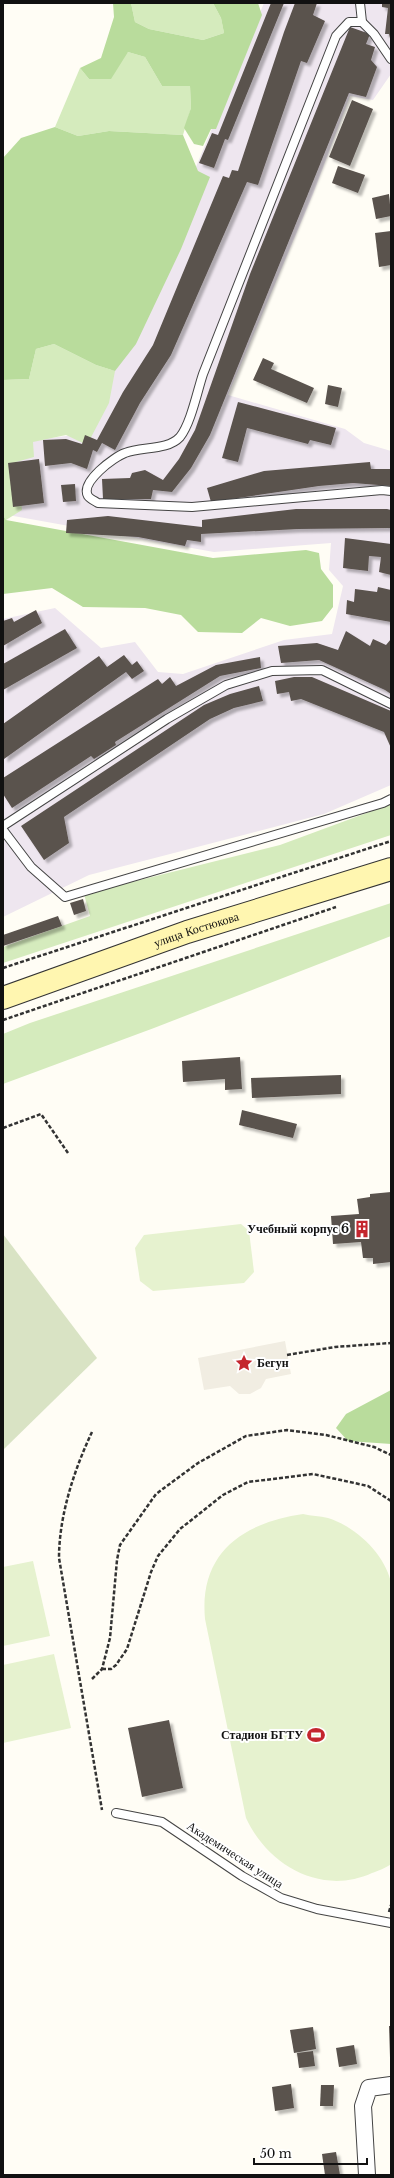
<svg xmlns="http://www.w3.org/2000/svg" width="394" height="2178" viewBox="0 0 394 2178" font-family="'Libre Baskerville',serif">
<defs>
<filter id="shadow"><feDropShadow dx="3.5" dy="3.5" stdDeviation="1" flood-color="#0004"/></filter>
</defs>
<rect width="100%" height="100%" fill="#fffdf5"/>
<!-- industrial -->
<polygon fill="#eee6ef" points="264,3 391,3 391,74 373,100 350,96 313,194 228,395 345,429 364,443 391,451 391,785 324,814 89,875 3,917 3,619 55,608 101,648 135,642 158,672 183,674 284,640 332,634 343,586 329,570 331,543 214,552 8,515 6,477 22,441 85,434"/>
<!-- green -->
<g fill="#d5ebbd">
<polygon points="131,3 213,3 221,18 224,33 203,40 149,29 135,22"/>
<polygon points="128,52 145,57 162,86 190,86 191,108 183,135 109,131 78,136 55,127 80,68 89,79"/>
<polygon points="54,344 96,365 115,371 109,403 87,445 66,435 33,442 34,457 16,462 22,510 6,520 3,515 3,380 29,379 36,349"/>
<polygon points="391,804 391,835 3,963 3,947 90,916 84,894 280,845"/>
<polygon points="391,903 391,936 154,1028 3,1084 3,1034 30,1023"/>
</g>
<!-- forest -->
<g fill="#b9dc9c">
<polygon points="113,3 131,3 135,22 149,29 203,40 224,33 221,18 213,3 258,3 262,15 216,129 211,129 203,146 194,144 184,128 191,108 190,86 162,86 145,57 128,52 111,79 89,79 80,68 101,58 114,17"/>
<polygon points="55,127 78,136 109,131 183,135 198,171 210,177 181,249 136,344 115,371 96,365 54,344 36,349 29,379 3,380 3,158 21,138"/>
<polygon points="3,515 6,520 213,558 306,550 319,553 321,569 333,585 333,607 322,621 290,626 261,618 242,633 198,632 181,615 145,608 83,607 52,588 3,594"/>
<polygon points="391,1390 391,1444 348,1441 336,1428 346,1414"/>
</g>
<!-- cemetery -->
<polygon fill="#d9e3c4" points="3,1234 97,1358 3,1450"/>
<!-- pitch -->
<g fill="#e6f2cf">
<polygon points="241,1224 249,1231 254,1272 244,1283 153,1291 140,1281 135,1248 144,1235"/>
<path d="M 303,1514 C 311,1516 320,1516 328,1518 C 356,1527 384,1553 391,1582 L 391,1864 C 386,1868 378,1871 372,1873 C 322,1896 268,1866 246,1818 L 205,1619 C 199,1553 242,1523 303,1514 Z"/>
<polygon points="33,1561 50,1636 3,1646 3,1567"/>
<polygon points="54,1654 71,1728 3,1743 3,1665"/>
</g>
<!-- plaza -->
<polygon fill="#f1ede2" points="285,1341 291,1374 266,1379 261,1388 250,1394 239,1394 230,1386 204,1390 198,1358"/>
<!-- building -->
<g fill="#5a524d" filter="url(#shadow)">
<polygon points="271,3 284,3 228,140 225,139 214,168 199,163 212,133 218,135"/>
<polygon points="295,3 317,3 313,15 325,21 307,63 301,61 258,185 247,182 171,355 140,403 115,450 102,443 97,452 93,450 87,469 71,463 45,466 43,440 66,439 82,444 85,435 97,440 123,392 153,345 223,176 229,178 232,170 238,171 284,32"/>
<polygon points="382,3 391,3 391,42 389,34 385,34 388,8 382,7"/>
<polygon points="350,27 370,34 366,44 375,47 371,60 377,67 366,97 349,93 210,435 191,468 172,492 153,490 151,499 103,499 102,479 130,478 132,473 145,470 163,480 179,459 195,430 250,274"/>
<polygon points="352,100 373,109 350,166 329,157"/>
<polygon points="338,166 365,175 358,193 332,183"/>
<polygon points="389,194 391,216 376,219 372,198"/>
<polygon points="391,231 391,265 379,267 375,233"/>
<polygon points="263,358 274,363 271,369 314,388 307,403 253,380"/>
<polygon points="328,385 342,388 338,407 325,404"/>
<polygon points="238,402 336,428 331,445 310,440 308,444 247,428 238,462 222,458"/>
<polygon points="39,459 44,503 13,507 8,463"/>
<polygon points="370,462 371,469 391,469 391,486 353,483 319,486 211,502 207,488 264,471"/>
<polygon points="75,484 76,501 63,502 61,485"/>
<polygon points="296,509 387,509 391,510 391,528 298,529 201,534 201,542 187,540 185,546 138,537 66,533 67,520 108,516 202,527 202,520"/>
<polygon points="345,538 391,544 391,575 379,572 381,557 369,556 368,571 343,568"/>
<polygon points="378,587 391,590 391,622 346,614 347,600 354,602 355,589 377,592"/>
<polygon points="36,610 42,623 3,646 3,621 12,618 14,622"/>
<polygon points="65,629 77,648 3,690 3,664"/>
<polygon points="346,631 370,646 373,639 386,645 391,639 391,694 385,690 319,660 281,663 278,646 317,643 338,650"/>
<polygon points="124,655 132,665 137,661 144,671 132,679 126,672 4,759 3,724 99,656 107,667"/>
<polygon points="260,657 261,668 220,676 115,742 116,745 94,759 91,756 12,808 3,794 3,778 158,679 162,684 170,677 176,686 216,665"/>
<polygon points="294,677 312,677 391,711 391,748 384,732 301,699 291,701 289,692 277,694 275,681"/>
<polygon points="259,686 263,701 234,708 210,719 64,817 69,843 44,860 21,826 204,705 230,694"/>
<polygon points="83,899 86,911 74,915 70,903"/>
<polygon points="58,916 62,926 3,946 3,935"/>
<polygon points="240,1057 242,1089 225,1090 225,1079 183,1082 182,1061"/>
<polygon points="341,1075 341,1094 252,1098 251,1078"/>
<polygon points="242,1110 297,1124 293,1138 239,1125"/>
<polygon points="391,1192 391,1262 373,1264 373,1258 363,1258 361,1242 333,1244 331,1216 359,1214 357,1199 370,1197 370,1194"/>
<polygon points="169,1720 183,1788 142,1797 128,1728"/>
<polygon points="389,2026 391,2026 391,2057 390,2057"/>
<polygon points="313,2027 316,2049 294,2053 290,2030"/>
<polygon points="354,2045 357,2064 339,2067 336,2048"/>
<polygon points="313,2051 315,2066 299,2068 297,2053"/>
<polygon points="291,2084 294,2108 275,2111 272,2087"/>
<polygon points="321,2085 334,2085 333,2106 320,2106"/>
<polygon points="336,2152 340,2175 325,2175 322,2154"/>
</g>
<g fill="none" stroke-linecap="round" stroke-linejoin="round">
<!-- service casing -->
<g stroke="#444" stroke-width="10">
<g id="service">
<polyline points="360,3 362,22"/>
<path d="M 391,59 L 374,34 L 362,22 L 349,22 L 336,36 L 203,374 C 197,392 191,423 180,437 C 167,451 141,446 125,453 C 114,457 80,482 88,496 C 90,499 95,501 98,503 L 192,507 L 382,490 L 391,491"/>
<polyline points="3,826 167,719 226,685 272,671 322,670 391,704"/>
<polyline points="3,830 31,867 65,897 383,803 391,799"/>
<polyline points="116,1813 162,1822 242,1876 281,1898 317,1909 391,1923"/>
</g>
</g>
<!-- minor casing -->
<g stroke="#444" stroke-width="18">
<polyline id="minor" points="367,2175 363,2106 369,2088 391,2085"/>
</g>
<!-- secondary casing -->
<g stroke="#333" stroke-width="24">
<g id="secondary">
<path id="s1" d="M 3,998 L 187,932 L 391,869"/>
</g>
</g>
<!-- path -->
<g stroke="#333" stroke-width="2.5" stroke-dasharray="4 2" stroke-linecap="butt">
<polyline points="3,968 391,841"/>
<polyline points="3,1020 336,907"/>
<polyline points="3,1128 41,1114 68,1153"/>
<polyline points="287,1355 335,1347 391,1343"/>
<path d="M 92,1432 C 74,1470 59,1516 59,1558 L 102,1810"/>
<polyline points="102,1669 111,1669 116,1665 127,1649 151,1572 158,1556 180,1529 223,1495 248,1482 313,1474 368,1486 391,1501"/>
<polyline points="92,1679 102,1669 110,1638 117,1560 120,1545 156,1494 198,1463 246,1436 287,1430 326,1435 374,1447 391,1455"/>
<polyline points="389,1912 391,1905"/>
</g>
<!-- service -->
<use href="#service" stroke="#fff" stroke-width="8"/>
<!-- minor -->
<use href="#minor" stroke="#fff" stroke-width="16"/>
<!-- secondary -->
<use href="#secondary" stroke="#fff6b0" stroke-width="22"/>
</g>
<!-- icons -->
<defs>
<g id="building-bare" transform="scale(1.38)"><path d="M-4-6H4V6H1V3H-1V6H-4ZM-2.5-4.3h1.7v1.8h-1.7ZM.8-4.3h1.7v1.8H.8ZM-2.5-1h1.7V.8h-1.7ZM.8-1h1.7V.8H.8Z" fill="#c4262e" stroke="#fff" stroke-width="2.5" paint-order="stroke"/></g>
<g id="sight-bare" transform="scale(1.38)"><path d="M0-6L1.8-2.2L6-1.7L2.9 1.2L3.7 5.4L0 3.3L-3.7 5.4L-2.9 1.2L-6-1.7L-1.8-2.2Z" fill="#c4262e" stroke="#fff" stroke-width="2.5" paint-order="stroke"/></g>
<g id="stadium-bare" transform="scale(1.38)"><path d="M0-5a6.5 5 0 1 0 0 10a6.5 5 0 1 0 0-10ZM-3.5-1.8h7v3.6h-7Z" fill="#c4262e" stroke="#fff" stroke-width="2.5" paint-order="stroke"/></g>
</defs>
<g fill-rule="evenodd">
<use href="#building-bare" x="362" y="1229"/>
<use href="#sight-bare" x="244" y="1363"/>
<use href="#stadium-bare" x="316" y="1735"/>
</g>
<g text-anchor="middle" stroke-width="4" stroke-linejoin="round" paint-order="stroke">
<!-- street labels -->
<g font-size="12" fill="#111" stroke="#fff">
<text dy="4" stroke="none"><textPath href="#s1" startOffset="205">улица Костюкова</textPath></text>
<text transform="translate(235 1855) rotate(33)" y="4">Академическая улица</text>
</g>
<!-- poi labels -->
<g font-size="12" font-weight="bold" fill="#111" stroke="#fff" text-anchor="end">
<text x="349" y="1233">Учебный корпус 6</text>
<text x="257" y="1367" text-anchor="start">Бегун</text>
<text x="303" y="1739">Стадион БГТУ</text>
</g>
</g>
<!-- border -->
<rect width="394" height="2178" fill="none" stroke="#111111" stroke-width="8"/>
<!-- scale -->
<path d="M254 2158v6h113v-6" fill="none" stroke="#111111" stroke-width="2"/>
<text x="260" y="2158" font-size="12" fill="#111111" stroke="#ffffff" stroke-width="3" paint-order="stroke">50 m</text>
</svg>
